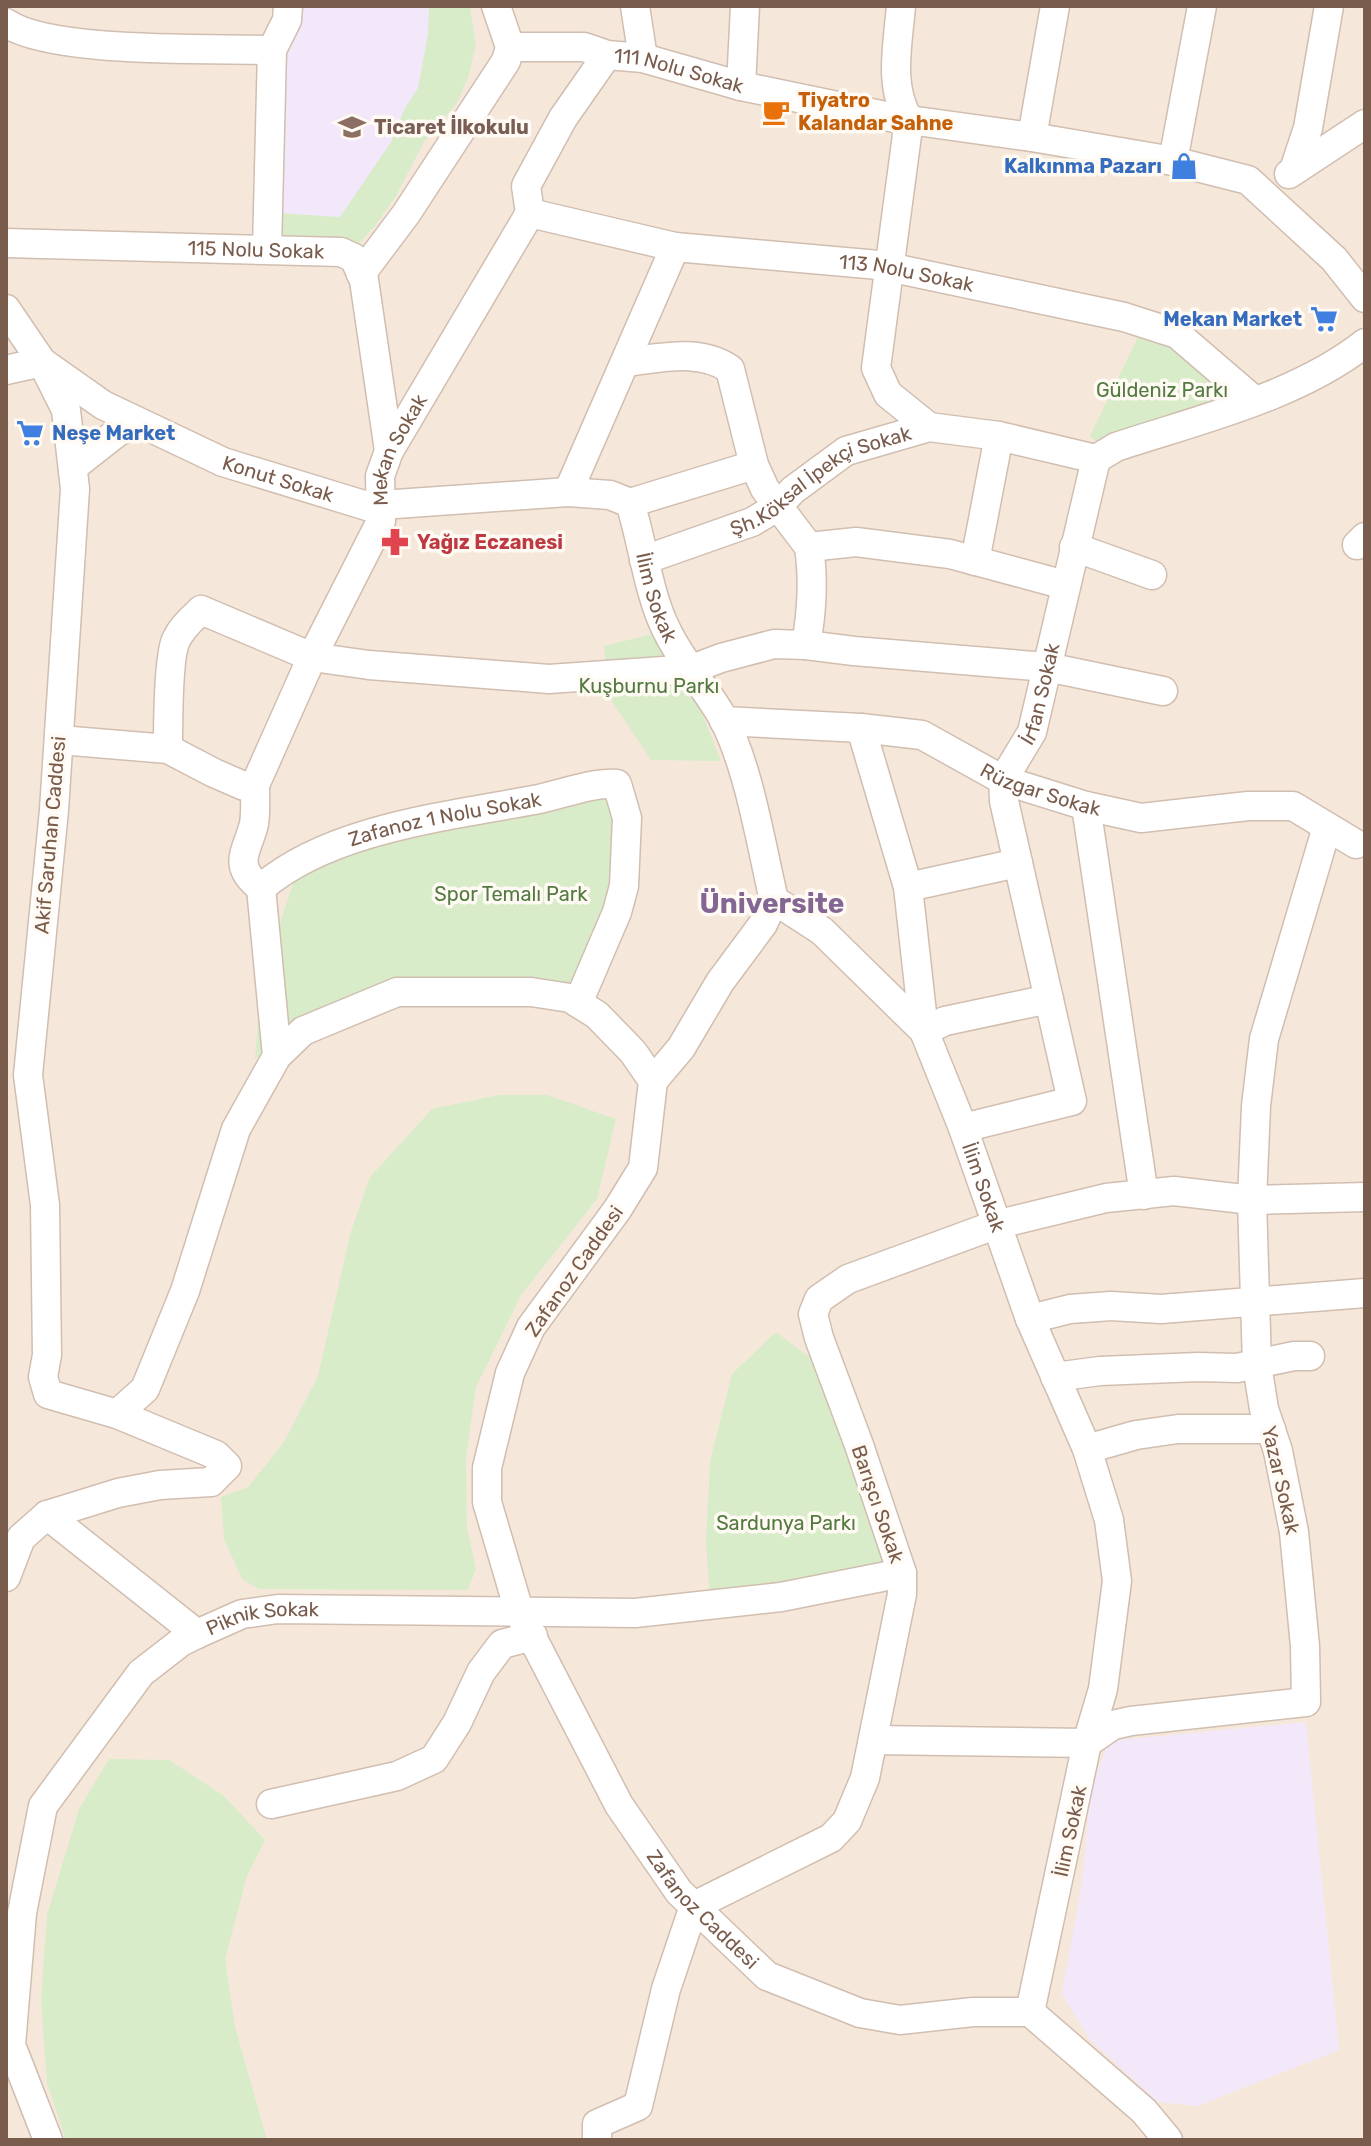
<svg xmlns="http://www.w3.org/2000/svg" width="1371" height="2146" viewBox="0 0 1371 2146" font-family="Rubik,sans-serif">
<rect width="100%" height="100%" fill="#fdf6ec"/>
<!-- residential -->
<rect fill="#f5e8da" x="6" y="6" width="1359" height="2134"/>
<!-- education -->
<g fill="#f3e8fa">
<polygon points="297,6 470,6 476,44 469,75 457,103 424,142 396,196 375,226 276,237 267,111"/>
<polygon points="1306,1722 1339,2050 1198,2106 1158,2102 1090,2040 1062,1994 1082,1883 1091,1789 1109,1741"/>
</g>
<!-- green -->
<g fill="#d8ecc9">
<polygon points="429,6 470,6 476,44 469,75 457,103 424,142 396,196 375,226 356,246 276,237 263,212 340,217 391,142 405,108 418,88 428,34"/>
<polygon points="1141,331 1176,340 1242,410 1110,452 1090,436"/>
<polygon points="669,630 721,761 651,760 611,700 604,646"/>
<polygon points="604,771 632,831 584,989 343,1002 255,1059 261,980 297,872"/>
<polygon points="499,1095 547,1095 616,1119 597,1199 521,1295 476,1387 466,1457 467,1528 476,1569 468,1590 259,1589 242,1579 224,1539 221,1497 248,1487 284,1442 318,1376 351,1231 370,1177 432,1109"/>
<polygon points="776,1332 816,1362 891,1577 711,1615 706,1541 710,1461 732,1374"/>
<polygon points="109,1759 169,1760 223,1795 265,1840 247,1876 225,1959 235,2027 267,2140 66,2140 47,2083 41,2000 47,1915 79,1809"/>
</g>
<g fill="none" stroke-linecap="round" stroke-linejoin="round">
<!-- minor casing -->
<g stroke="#d1beb0" stroke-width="31">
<g id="minor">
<polyline points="635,6 643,58"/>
<path d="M 901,6 C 898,43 888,87 909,120 L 876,368 L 888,394 L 929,427"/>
<path d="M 6,23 C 51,54 213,48 272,50"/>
<path id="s1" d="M 510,47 L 584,47 L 607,55 L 643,58 L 741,86 L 895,118 L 1032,137 L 1173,161 L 1248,180 L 1334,259 L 1365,298"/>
<polyline points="741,86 745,6"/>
<polyline points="1032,137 1055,6"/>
<polyline points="1173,161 1202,6"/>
<polyline points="1294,170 1308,128 1329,6"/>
<polyline points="1289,174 1365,124"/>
<path id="s2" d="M 530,213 L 675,247 L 879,265 L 1124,317 L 1177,334 L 1255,401"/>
<polyline points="530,213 526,186 563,118 607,55"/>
<path id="s3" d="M 6,243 L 341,252 L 354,258 L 364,280 L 389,451"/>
<polyline points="267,249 272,50 287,20 288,6"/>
<polyline points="361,274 406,214 506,61 510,47 496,6"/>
<path id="s4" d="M 6,309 L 42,362 L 66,410 L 75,489 L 54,810 L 28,1075 L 45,1205 L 47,1355 L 43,1377 L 48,1394 L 117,1414 L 145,1389 L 185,1291 L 236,1129 L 277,1056 L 303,1031 L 397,992 L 531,992 L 570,998 L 597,1015 L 633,1052 L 653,1081 L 643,1168 L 617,1210 L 531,1327 L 510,1373 L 487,1468 L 487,1502 L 520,1614 L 619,1805 L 679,1892 L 767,1976 L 860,2013 L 900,2020 L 973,2012 L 1030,2012 L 1144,2111 L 1168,2140"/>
<path d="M 626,362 C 662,358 699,348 730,369 L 754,465 L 765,489 L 809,547 L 856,542 L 950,554 L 1065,585"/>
<path id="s5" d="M 6,370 L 42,362 L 103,405 L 223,462 L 367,506 L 568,492 L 610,495 L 630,503 C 643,543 648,594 667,631 C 682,662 706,688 723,718 C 749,767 761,845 774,900 L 822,931 L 924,1031 L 963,1128 L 1030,1319 L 1087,1449 L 1109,1520 L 1117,1581 L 1103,1689 L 1087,1743 L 1030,2012"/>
<polyline points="73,467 119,431 139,423"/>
<polyline points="568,492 675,247"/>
<polyline points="630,503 754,465"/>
<polyline points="1357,545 1365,537"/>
<polyline points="1074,547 1152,575"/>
<path id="s6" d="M 644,560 L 752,522 L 777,507 L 793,490 L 846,451 L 929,427 L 999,436 L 1096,459"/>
<polyline points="975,561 999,436"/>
<path d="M 806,645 C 812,611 814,580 809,547"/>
<path id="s7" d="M 724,721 L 861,728 L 922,735 L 1003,780 L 1086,806 L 1141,818 L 1248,806 L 1293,806 L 1356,844"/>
<polyline points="861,728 908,887 924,1031 945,1021 1049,999"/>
<path id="s8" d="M 60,740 L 168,749 L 214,773 L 244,786 L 255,785 C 255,797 256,812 254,824 C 247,852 231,865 261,888 C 330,828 450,816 539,799 C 562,794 594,782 617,784 L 627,818 L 624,886 L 617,912 L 578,1003"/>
<path d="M 168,749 C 168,727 168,657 176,640 C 182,627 192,619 201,610 L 312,657 L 369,665 L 549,679 L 692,669 L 721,658 L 774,644 L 806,645 L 854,651 L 1047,667 L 1163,691"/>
<path id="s9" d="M 255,785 L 312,657 L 381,521 L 380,476 L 389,451 L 530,213"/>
<polyline points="1086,806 1144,1195"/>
<polyline points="908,887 1018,863"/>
<polyline points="261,888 277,1056"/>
<polyline points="653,1081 681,1048 720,982 763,924 774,900"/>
<path id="s10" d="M 963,1128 L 1072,1101 L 1004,801 L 1003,780 L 1032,732 L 1096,459 L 1116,447 C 1197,420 1297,397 1365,343"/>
<polyline points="1030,1319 1070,1309 1111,1306 1161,1309 1365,1293"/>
<polyline points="1055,1377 1100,1371 1198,1367 1237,1368 1294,1356 1310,1356"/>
<polyline points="1087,1449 1136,1435 1178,1429 1271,1429"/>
<polyline points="47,1515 197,1634"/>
<polyline points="6,1577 21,1538 47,1515 118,1493 160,1485 211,1482 227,1466 216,1455 117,1414"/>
<polyline points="873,1740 1087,1743 1113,1725 1131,1721 1306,1702 1305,1646 1294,1532 1278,1451 1264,1409 1257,1365 1252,1200 1256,1106 1264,1039 1327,827"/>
<polyline points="271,1804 397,1776 434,1759 457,1723 481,1672 502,1644 533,1636"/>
<path id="s11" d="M 48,2140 L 11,2045 L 22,1913 L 43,1806 L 141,1673 L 181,1642 L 197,1634 L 242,1614 L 278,1609 L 635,1613 L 781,1597 L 902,1573"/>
<polyline points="597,2140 597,2124 638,2106 666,1989 694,1906 831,1838 847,1821 865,1778 902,1594 902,1573 859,1445 819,1338 813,1314 819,1299 848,1279 995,1225 1106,1198 1174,1191 1252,1200 1365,1197"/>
</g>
</g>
<!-- minor -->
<use href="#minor" stroke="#fff" stroke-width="28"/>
</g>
<!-- icons -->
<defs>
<g id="cafe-bare" transform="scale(2.16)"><path d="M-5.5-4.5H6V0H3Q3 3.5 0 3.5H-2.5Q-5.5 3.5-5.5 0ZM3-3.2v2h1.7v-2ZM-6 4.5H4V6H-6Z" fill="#e8710a" stroke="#fffaf3" stroke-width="2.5" paint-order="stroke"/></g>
<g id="school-bare" transform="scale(2.16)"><path d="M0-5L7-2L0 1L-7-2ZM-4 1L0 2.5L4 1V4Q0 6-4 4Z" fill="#8d6e63" stroke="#fffaf3" stroke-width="2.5" paint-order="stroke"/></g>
<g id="shop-bare" transform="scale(2.16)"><path d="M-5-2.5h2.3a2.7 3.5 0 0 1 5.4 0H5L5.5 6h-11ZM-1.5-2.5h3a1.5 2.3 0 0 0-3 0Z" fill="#3f7fe0" stroke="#fffaf3" stroke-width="2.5" paint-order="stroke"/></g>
<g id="supermarket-bare" transform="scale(2.16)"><path d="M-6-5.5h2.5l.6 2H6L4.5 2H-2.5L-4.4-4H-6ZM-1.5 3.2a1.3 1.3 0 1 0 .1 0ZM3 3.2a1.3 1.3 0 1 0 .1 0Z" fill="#3f7fe0" stroke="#fffaf3" stroke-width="2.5" paint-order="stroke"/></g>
<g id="pharmacy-bare" transform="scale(2.16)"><path d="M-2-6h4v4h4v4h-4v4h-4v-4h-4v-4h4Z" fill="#e0444e" stroke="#fffaf3" stroke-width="2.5" paint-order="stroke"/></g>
</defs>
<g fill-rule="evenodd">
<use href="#cafe-bare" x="776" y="112"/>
<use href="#school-bare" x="352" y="127"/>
<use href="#shop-bare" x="1184" y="166"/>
<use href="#supermarket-bare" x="1324" y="319"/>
<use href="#supermarket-bare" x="30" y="433"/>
<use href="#pharmacy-bare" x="395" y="542"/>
</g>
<g text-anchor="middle" stroke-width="7" stroke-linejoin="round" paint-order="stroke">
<!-- street labels -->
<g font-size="20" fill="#7a5c4d" stroke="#fffaf3">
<text dy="7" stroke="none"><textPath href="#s1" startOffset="172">111 Nolu Sokak</textPath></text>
<text dy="7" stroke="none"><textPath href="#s3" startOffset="250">115 Nolu Sokak</textPath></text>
<text dy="7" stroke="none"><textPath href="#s2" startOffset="382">113 Nolu Sokak</textPath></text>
<text dy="7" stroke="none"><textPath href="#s9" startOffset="368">Mekan Sokak</textPath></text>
<text dy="7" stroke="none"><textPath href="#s5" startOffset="302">Konut Sokak</textPath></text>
<text dy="7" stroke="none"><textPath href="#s6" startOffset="196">Şh.Köksal İpekçi Sokak</textPath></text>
<text dy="7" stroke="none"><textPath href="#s5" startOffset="758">İlim Sokak</textPath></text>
<text dy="7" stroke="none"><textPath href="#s10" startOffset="536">İrfan Sokak</textPath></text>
<text dy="7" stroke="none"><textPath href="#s7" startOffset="330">Rüzgar Sokak</textPath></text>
<text dy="7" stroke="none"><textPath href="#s8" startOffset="514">Zafanoz 1 Nolu Sokak</textPath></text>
<text transform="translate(50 835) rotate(-85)" y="7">Akif Saruhan Caddesi</text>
<text dy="7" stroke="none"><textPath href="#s5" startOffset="1454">İlim Sokak</textPath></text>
<text transform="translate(574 1271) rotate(-55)" y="7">Zafanoz Caddesi</text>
<text transform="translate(1281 1480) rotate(77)" y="7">Yazar Sokak</text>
<text transform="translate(878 1504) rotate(71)" y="7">Barışcı Sokak</text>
<text dy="7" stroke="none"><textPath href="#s11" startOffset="646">Piknik Sokak</textPath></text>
<text transform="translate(1070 1831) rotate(-78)" y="7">İlim Sokak</text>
<text dy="7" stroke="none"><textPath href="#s4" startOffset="2936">Zafanoz Caddesi</textPath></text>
</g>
<!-- food labels -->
<g font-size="20" font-weight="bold" fill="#c56008" stroke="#fffaf3" text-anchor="start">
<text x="798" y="107">Tiyatro<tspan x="798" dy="23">Kalandar Sahne</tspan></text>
</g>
<!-- education labels -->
<g font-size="20" font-weight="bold" fill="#785e54" stroke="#fffaf3" text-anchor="start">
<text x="374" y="134">Ticaret İlkokulu</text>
</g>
<!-- shop labels -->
<g font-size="20" font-weight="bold" fill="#366cbe" stroke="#fffaf3" text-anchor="end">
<text x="1162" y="173">Kalkınma Pazarı</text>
<text x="1302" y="326">Mekan Market</text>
<text x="52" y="440" text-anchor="start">Neşe Market</text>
</g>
<!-- park labels -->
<g font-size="20" fill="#537a41" stroke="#fffaf3">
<text x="1162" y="397">Güldeniz Parkı</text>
<text x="649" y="693">Kuşburnu Parkı</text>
<text x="511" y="901">Spor Temalı Park</text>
<text x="786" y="1530">Sardunya Parkı</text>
</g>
<!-- health labels -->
<g font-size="20" font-weight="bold" fill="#be3a42" stroke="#fffaf3" text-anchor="start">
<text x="417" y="549">Yağız Eczanesi</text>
</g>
<!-- district labels -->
<g font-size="28" font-weight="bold" fill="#846695" stroke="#fffaf3">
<text x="772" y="913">Üniversite</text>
</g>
</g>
<!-- border -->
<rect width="1371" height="2146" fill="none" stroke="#7a5c4d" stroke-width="16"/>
</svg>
